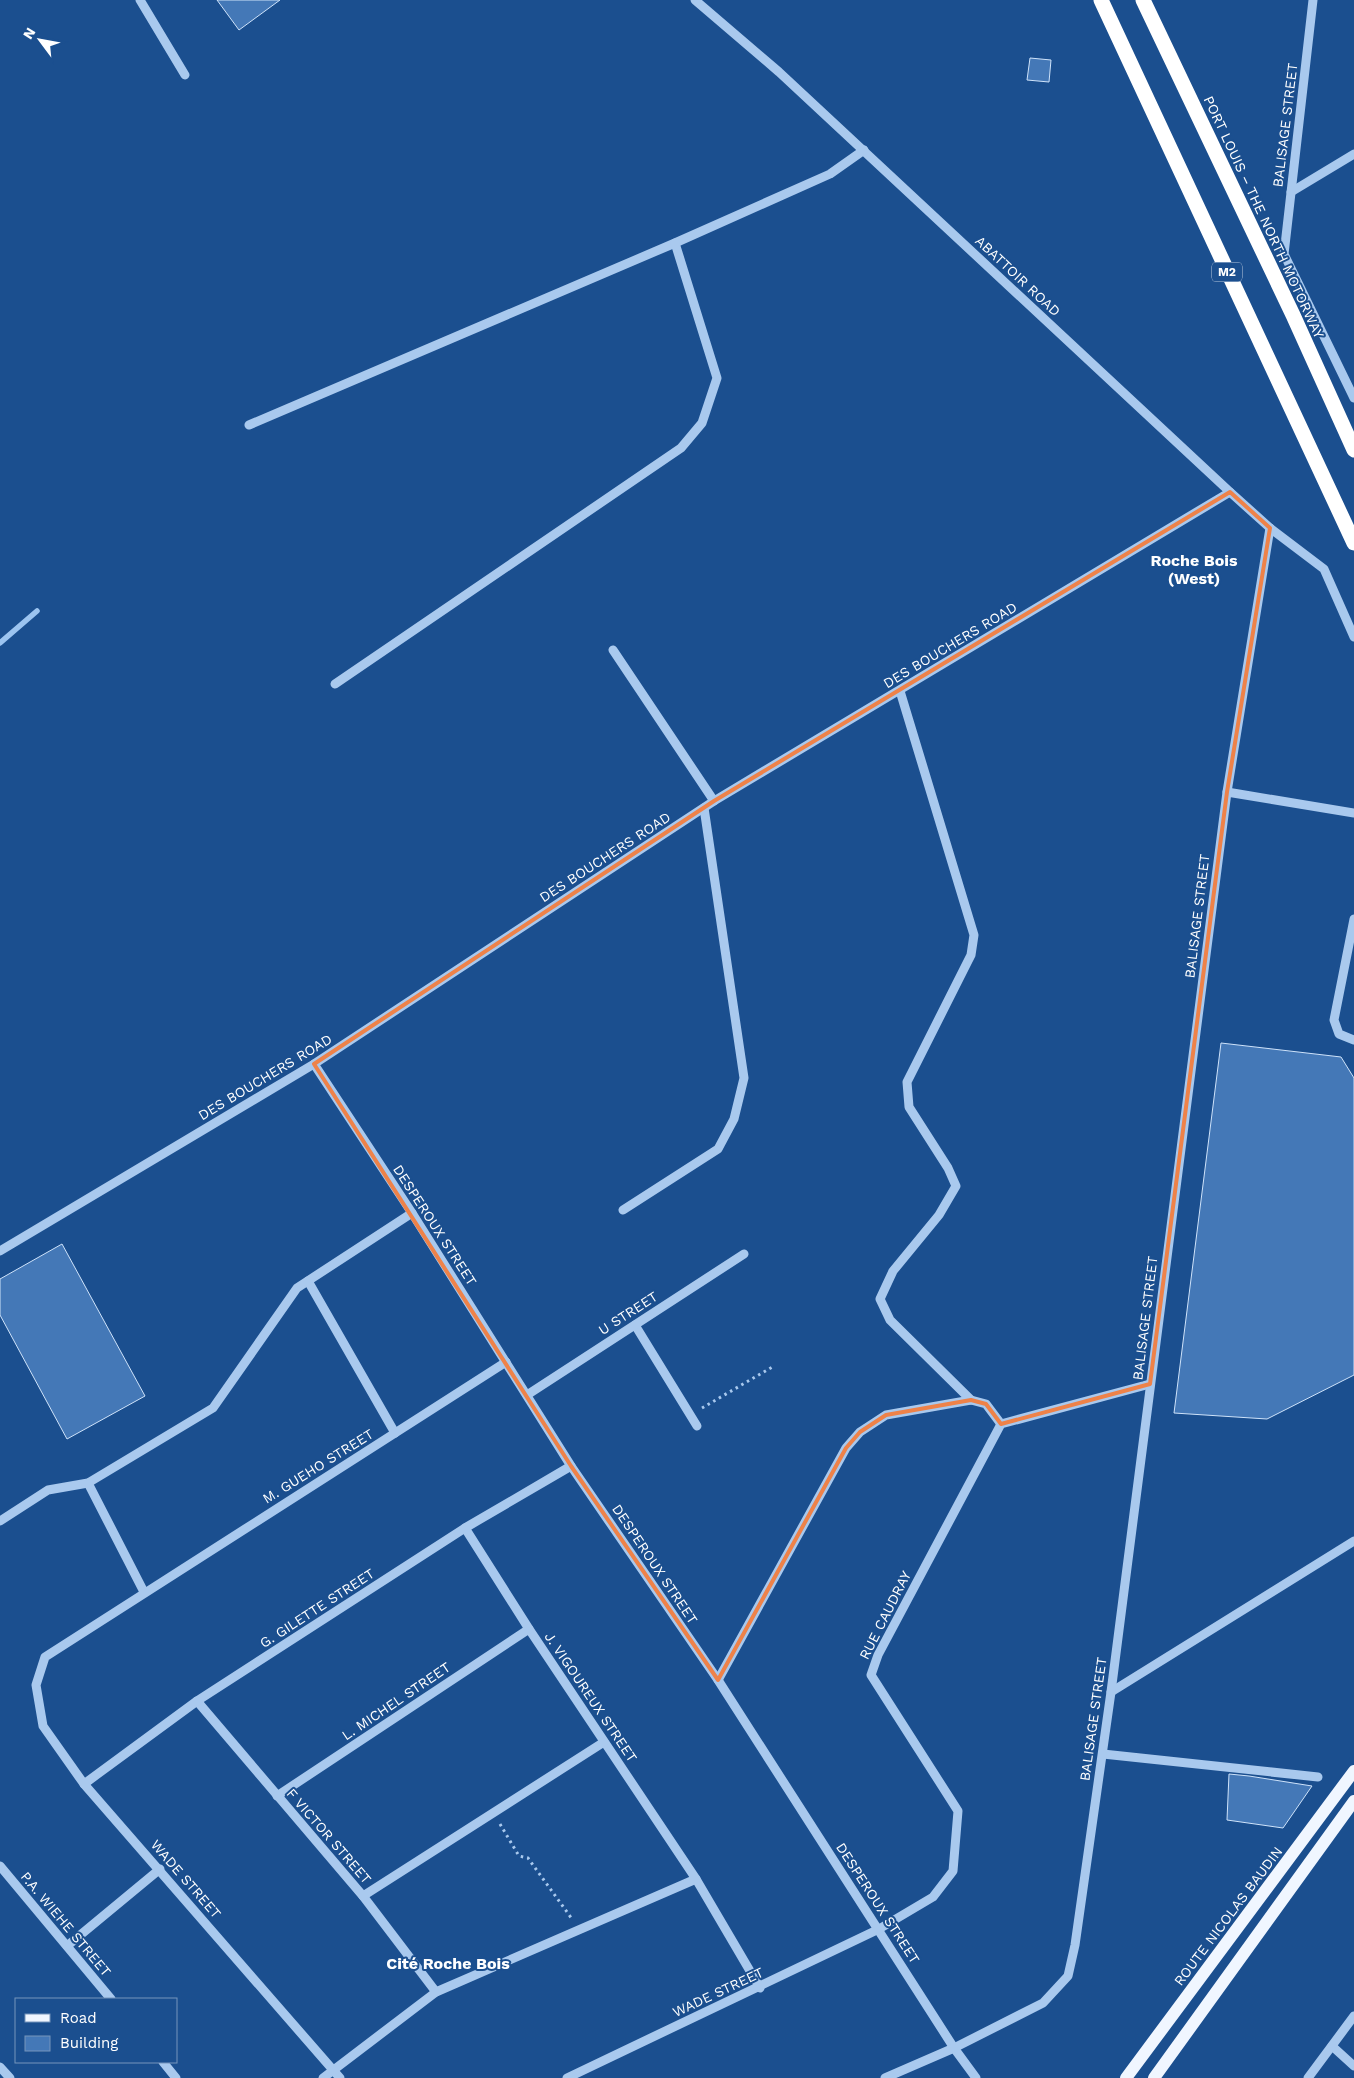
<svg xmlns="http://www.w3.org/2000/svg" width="1354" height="2078" viewBox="0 0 1354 2078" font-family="'Work Sans',sans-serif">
<rect width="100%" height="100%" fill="#1b4f8f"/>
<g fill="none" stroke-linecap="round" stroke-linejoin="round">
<!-- stream -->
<polyline stroke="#9cc4f0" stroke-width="5.5" points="0,643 37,611"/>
</g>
<!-- building -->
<g fill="#4478b7" stroke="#cfe3fa">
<polygon points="217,0 280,0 239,30"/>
<polygon points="1030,58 1051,60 1049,82 1027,80"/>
<polygon points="1221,1043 1341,1057 1354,1078 1354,1375 1267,1419 1174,1413"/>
<polygon points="62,1244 145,1396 67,1439 0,1315 0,1279"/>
<polygon points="1229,1774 1249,1776 1312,1786 1283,1828 1227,1820"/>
</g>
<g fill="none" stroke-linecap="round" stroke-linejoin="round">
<!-- path -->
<g stroke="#a9c9ee" stroke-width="3" stroke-dasharray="2.5 4" stroke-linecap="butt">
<polyline points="702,1408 774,1366"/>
<polyline points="500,1824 519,1856 528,1858 572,1919"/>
</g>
<!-- minor -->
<g stroke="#a9c9ee" stroke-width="9">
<polyline points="140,0 185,75"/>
<polyline points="695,0 779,72 1230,492 1270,528 1324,569 1354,637"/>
<polyline points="1313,0 1284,254 1354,398"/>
<polyline points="1291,192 1354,154"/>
<polyline points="249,425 675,243 830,174 864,150"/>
<polyline points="613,650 714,801"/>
<polyline points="335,684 681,448 702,423 717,378 675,243"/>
<polyline points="900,691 974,935 971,955 907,1082 909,1107 948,1168 956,1186 939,1215 893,1271 880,1299 890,1320 971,1400"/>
<polyline points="1227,792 1354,813"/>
<polyline points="1354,919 1334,1020 1339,1034 1354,1040"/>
<polyline points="314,1064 412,1213 571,1466 718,1680 954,2048 976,2078"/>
<polyline points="623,1210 718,1149 734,1119 744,1078 704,808"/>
<polyline points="0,1251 314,1064 714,801 1230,492"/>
<polyline points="308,1281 395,1433"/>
<polyline points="635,1325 697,1426"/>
<polyline points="527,1395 744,1254"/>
<polyline points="88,1483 144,1592"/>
<polyline points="0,1521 48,1490 88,1483 213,1408 297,1288 412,1213"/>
<polyline points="465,1528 529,1629 696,1879 760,1988"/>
<polyline points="718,1680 846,1448 860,1432 886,1415 971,1400 986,1404 1001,1424"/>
<polyline points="1111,1692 1354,1541"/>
<polyline points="197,1701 363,1896 436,1992"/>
<polyline points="1103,1754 1318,1777"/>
<polyline points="84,1784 197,1701 465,1528 571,1466"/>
<polyline points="277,1796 529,1629"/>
<polyline points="0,1866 111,1999"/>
<polyline points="363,1896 604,1742"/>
<polyline points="67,1946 160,1869"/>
<polyline points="1332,2046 1354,2066"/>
<polyline points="163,2062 176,2078"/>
<polyline points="0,2067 10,2078"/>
<polyline points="323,2078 436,1992 696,1879"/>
<polyline points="340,2078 84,1784 43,1726 36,1685 45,1657 506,1362"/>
<polyline points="567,2078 879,1929 933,1897 953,1871 958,1811 871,1675 878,1655 1001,1424 1150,1384"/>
<polyline points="885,2078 954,2048 1043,2003 1068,1976 1075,1945 1111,1692 1227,792 1270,528"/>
<polyline points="1308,2078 1354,2016"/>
</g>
<!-- major -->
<g stroke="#f0f6ff" stroke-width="12">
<polyline points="1126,2078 1354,1771"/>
<polyline points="1154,2078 1354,1801"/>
</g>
<!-- highway -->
<g stroke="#fff" stroke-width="15">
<polyline points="1101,0 1354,543"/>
<polyline points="1143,0 1293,315 1354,450"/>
</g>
</g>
<!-- marked area -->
<path fill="none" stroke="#ee8249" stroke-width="4" stroke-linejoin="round" d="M 1230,492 L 1270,528 L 1227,792 L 1150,1384 L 1001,1424 L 986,1404 L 971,1400 L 886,1415 L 860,1432 L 846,1448 L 718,1680 L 571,1466 L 314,1064 L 714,801 Z"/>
<g text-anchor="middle" stroke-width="4" stroke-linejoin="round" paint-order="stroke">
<!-- shield labels -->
<rect fill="#1b4f8f" stroke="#bbcadd" stroke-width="1" x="1212" y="262.5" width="30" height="19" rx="4"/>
<g font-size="12" font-weight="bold" fill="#fff">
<text x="1227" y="276">M2</text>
</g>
<!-- street labels -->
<g font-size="14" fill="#fff" stroke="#1b4f8f">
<text transform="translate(1285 125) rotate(-83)" y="5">BALISAGE STREET</text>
<text transform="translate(1264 217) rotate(65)" y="5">PORT LOUIS – THE NORTH MOTORWAY</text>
<text transform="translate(1018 276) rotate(43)" y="5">ABATTOIR ROAD</text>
<text transform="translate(950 645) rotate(-31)" y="5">DES BOUCHERS ROAD</text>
<text transform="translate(605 857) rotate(-33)" y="5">DES BOUCHERS ROAD</text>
<text transform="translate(1197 916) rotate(-83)" y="5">BALISAGE STREET</text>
<text transform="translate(265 1077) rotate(-31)" y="5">DES BOUCHERS ROAD</text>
<text transform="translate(435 1225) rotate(57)" y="5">DESPEROUX STREET</text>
<text transform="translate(628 1313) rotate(-33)" y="5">U STREET</text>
<text transform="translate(1145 1318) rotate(-83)" y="5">BALISAGE STREET</text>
<text transform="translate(318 1466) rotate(-32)" y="5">M. GUEHO STREET</text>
<text transform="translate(655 1564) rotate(56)" y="5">DESPEROUX STREET</text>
<text transform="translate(317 1608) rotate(-33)" y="5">G. GILETTE STREET</text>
<text transform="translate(885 1615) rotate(-63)" y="5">RUE CAUDRAY</text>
<text transform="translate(591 1697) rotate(56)" y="5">J. VIGOUREUX STREET</text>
<text transform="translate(396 1701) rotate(-34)" y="5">L. MICHEL STREET</text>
<text transform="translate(1093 1719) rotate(-82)" y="5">BALISAGE STREET</text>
<text transform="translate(329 1836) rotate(49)" y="5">F VICTOR STREET</text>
<text transform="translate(186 1879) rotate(49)" y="5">WADE STREET</text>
<text transform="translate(878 1903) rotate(57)" y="5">DESPEROUX STREET</text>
<text transform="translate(1228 1916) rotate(-53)" y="5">ROUTE NICOLAS BAUDIN</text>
<text transform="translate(66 1924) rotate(50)" y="5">P.A. WIEHE STREET</text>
<text transform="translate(718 1992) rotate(-25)" y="5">WADE STREET</text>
</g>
<!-- quarter labels -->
<g font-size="16" font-weight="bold" fill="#fff" stroke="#1b4f8f">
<text x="1194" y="566">Roche Bois<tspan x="1194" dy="18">(West)</tspan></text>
<text x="448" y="1969">Cité Roche Bois</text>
</g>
</g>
<!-- legend -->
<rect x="15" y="1998" width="162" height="65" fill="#1b4f8f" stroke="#7695bc"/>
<rect x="25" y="2014" width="25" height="8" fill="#f0f6ff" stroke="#7695bc"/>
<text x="60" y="2023" font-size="15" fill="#ffffff">Road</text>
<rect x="25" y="2036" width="25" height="15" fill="#4478b7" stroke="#7695bc"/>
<text x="60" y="2048" font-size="15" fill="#ffffff">Building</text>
<!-- north arrow -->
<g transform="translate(40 40) rotate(302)" stroke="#1b4f8f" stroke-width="4" paint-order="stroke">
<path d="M0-4L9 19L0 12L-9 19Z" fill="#ffffff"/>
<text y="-8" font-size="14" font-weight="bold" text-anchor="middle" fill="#ffffff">N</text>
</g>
</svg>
